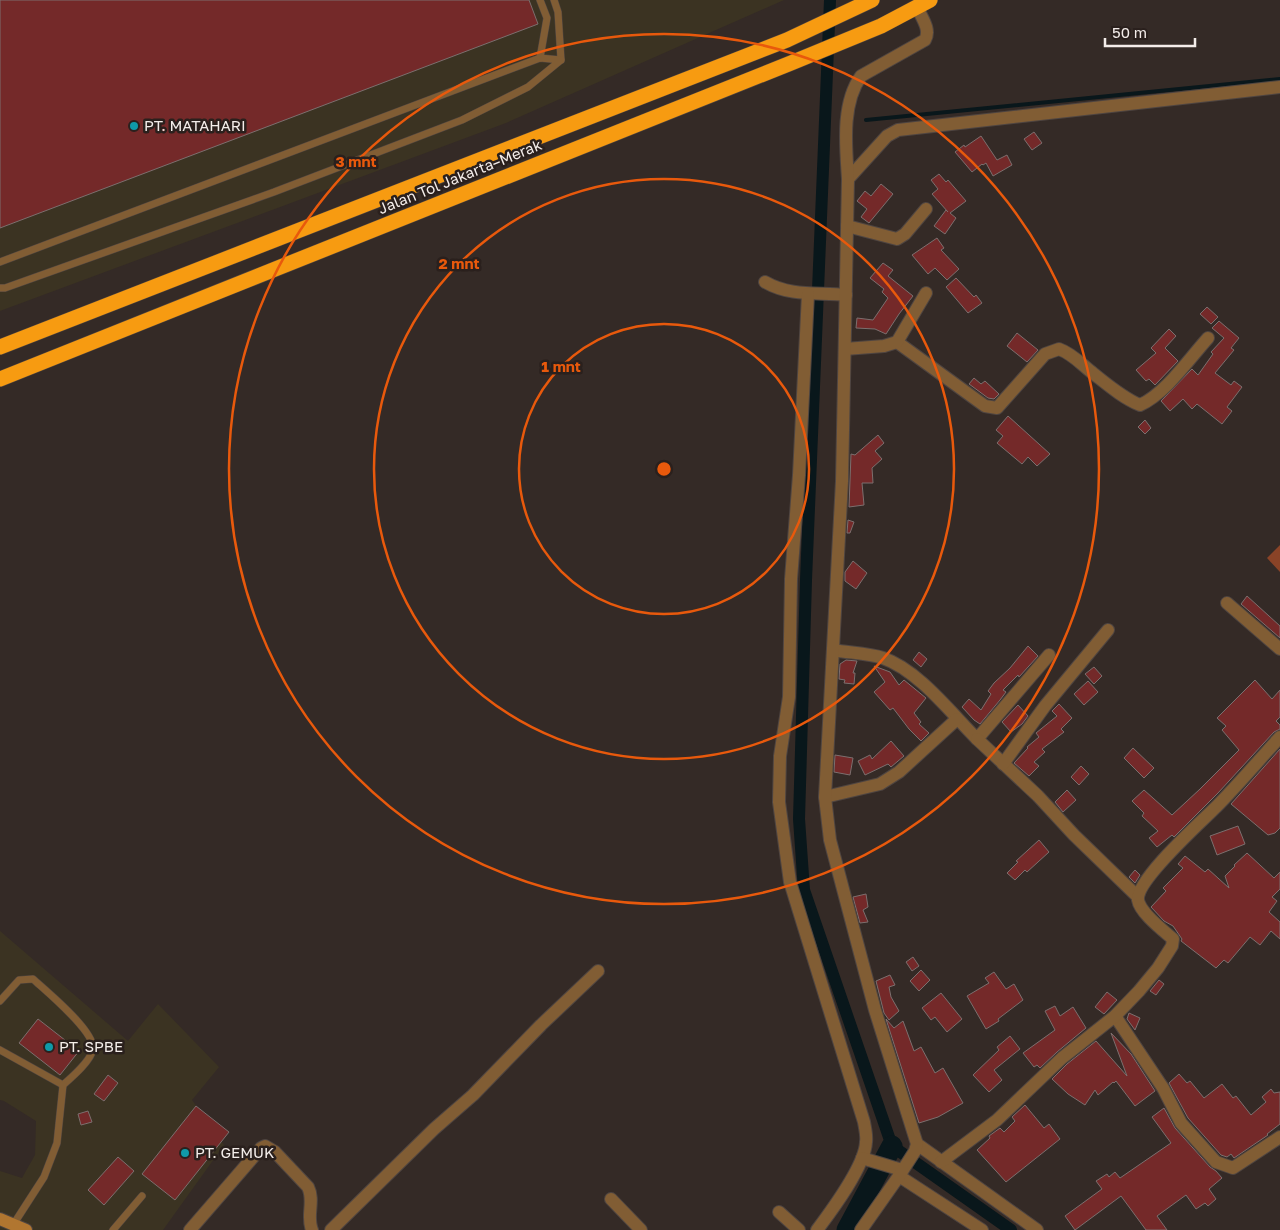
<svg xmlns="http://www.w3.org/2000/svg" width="1280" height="1230" viewBox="0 0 1280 1230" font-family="'Golos Text',sans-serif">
<rect width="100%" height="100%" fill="#342a26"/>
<!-- industrial -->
<g fill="#3b3322">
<polygon points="0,0 784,0 506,123 0,311"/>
<polygon points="0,931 128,1041 158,1004 219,1067 192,1100 224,1145 163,1230 0,1230 0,1171 22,1178 35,1155 36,1121 4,1101 0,1100"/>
</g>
<!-- forest -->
<polygon fill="#8a4327" points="1280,545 1280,572 1267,558"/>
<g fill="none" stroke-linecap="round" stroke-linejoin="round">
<!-- stream -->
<polyline stroke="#09171b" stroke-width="4" points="866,120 1280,79"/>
<!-- canal -->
<polyline stroke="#09171b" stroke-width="12" points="830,0 806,580 799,819 804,890 892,1146 1011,1230"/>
<!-- river -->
<polyline stroke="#09171b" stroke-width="21" points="847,1230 892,1146"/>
</g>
<!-- building -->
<g fill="#742929" stroke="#7c6f6e">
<polygon points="0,0 529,0 538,24 0,228"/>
<polygon points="1034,132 1042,143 1032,150 1024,139"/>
<polygon points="981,136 997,160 1007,155 1012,165 993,176 986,163 983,165 982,164 972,172 955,152 964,145 965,147"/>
<polygon points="939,174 946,182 948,180 966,201 950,213 956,218 945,234 934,226 946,210 948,212 932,194 938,189 931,180"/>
<polygon points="881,184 893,194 869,223 861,217 867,209 857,201 865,191 871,196"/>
<polygon points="937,238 944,248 941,250 959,269 947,280 935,268 928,274 912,255"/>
<polygon points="883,263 893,270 888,276 913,296 899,314 886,334 875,329 856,328 857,318 873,320 888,298 882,292 884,289 870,278"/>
<polygon points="956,278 974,297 976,295 982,303 968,313 946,287"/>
<polygon points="1207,307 1218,317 1211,324 1200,314"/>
<polygon points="1219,321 1239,338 1231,348 1234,350 1215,373 1231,385 1234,381 1242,387 1227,407 1232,411 1222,424 1197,404 1192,409 1183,399 1170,411 1161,401 1192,369 1198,375 1213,354 1211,352 1224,338 1212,328"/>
<polygon points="1169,329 1176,336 1165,348 1178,361 1155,385 1149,379 1146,381 1136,370 1156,353 1151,348"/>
<polygon points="1017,333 1038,350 1027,362 1007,346"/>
<polygon points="974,378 981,384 985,381 999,394 994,399 988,398 969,384"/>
<polygon points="1008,416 1050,454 1037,466 1028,457 1022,464 997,443 1003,436 996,430"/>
<polygon points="1145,420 1151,428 1145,434 1138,427"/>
<polygon points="878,435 884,443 875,451 882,459 872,468 873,483 862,483 864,505 849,507 851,454 855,455"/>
<polygon points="848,520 854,522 850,533 847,533"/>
<polygon points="853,561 867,573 856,589 845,581 845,572"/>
<polygon points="1247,596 1280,626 1280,638 1241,604"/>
<polygon points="1028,646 1038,656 1019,677 1018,675 1003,690 1006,692 1000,700 980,724 974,720 962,707 969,699 981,710 991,694 988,691 994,683 1010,668"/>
<polygon points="919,652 927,659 921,667 913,660"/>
<polygon points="846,660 857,661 853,673 855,673 854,684 844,683 845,680 839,679 840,664"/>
<polygon points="874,666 890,672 899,685 904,680 926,698 914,713 921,722 919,724 929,733 921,741 909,729 893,708 890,710 874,692 885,682"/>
<polygon points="1094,667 1102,676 1094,684 1085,674"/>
<polygon points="1255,680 1272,699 1280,690 1280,717 1276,721 1280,725 1280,729 1274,732 1218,793 1174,837 1172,835 1157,847 1149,838 1158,831 1142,816 1144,813 1132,801 1144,790 1172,815 1200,789 1239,750 1222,730 1226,726 1217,718"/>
<polygon points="1088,681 1098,692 1084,705 1074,694"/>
<polygon points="1059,704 1072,718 1061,729 1064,732 1042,749 1045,752 1034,762 1039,766 1029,776 1014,763 1028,748 1027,747 1039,737 1036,733 1057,716 1052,711"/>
<polygon points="1018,705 1028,716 1022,724 1011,732 1002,722"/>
<polygon points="891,741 904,756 891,767 888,764 865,775 858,761 870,755 872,759"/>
<polygon points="1133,748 1154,768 1144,778 1124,758"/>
<polygon points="1280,749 1280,828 1275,833 1268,835 1231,804"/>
<polygon points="835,755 853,758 850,775 834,772"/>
<polygon points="1081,766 1089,774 1079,785 1071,777"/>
<polygon points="1067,790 1076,800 1063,812 1055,802"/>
<polygon points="1238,826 1245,844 1217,855 1210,836"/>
<polygon points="1039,840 1049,852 1027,872 1025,870 1015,880 1007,873 1018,862 1016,861"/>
<polygon points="1247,853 1274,878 1280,872 1280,889 1272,897 1277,901 1269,912 1280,922 1280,939 1271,931 1260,945 1250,937 1228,963 1224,960 1216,968 1181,941 1182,939 1173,926 1164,921 1151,907 1166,891 1163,888 1183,868 1178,864 1185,856 1205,872 1208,869 1229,888 1225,876 1235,866 1234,865"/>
<polygon points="1135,870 1140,875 1135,883 1129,877"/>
<polygon points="866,894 868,907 863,910 868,922 860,923 853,897"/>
<polygon points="913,957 919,966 912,971 906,962"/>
<polygon points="921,970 930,980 919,991 910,981"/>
<polygon points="994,972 1006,989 1014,984 1023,1000 998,1019 999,1021 986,1029 967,996 989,983 985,978"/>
<polygon points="890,975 895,985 889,987 891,997 899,1011 889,1020 884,1013 876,981"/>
<polygon points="1159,980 1164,984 1156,995 1150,991"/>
<polygon points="1107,992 1117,1000 1104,1014 1095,1007"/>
<polygon points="941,993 962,1019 947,1032 935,1017 931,1020 922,1008"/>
<polygon points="1055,1006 1060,1016 1073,1007 1086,1028 1057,1052 1040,1068 1037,1065 1034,1067 1023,1053 1055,1030 1045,1011"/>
<polygon points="1129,1013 1140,1018 1135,1030 1127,1019"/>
<polygon points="38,1019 79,1051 60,1075 19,1043"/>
<polygon points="886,1019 894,1028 903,1021 914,1051 921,1047 935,1073 943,1068 963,1103 938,1117 919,1123"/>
<polygon points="1111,1033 1131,1054 1155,1091 1135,1106 1116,1081 1114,1083 1113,1082 1098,1095 1095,1090 1085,1105 1068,1094 1052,1079 1067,1064 1096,1041 1127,1076"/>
<polygon points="1010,1036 1020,1049 994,1070 1002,1080 989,1092 973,1075 999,1050 997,1047"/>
<polygon points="1179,1074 1187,1083 1190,1081 1204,1098 1222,1084 1233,1098 1236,1096 1251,1115 1266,1102 1262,1097 1271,1089 1274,1093 1280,1092 1280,1124 1267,1134 1268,1135 1234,1158 1231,1154 1227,1157 1221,1155 1188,1118 1169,1083"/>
<polygon points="108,1075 118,1083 104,1101 94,1094"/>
<polygon points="1025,1105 1044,1128 1049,1124 1060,1139 1006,1182 977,1150 990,1138 989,1136 1000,1128 1004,1132 1015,1121 1012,1117"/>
<polygon points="196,1106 229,1132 175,1200 142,1174"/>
<polygon points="1164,1108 1175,1128 1210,1167 1216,1171 1222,1178 1209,1189 1216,1199 1208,1206 1205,1203 1196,1209 1186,1195 1157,1216 1167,1230 1146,1230 1121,1196 1075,1230 1065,1216 1102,1189 1096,1181 1107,1174 1109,1177 1115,1172 1120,1178 1171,1143 1152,1117"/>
<polygon points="88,1111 92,1122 81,1125 78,1114"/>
<polygon points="118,1157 134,1171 104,1205 88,1190"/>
</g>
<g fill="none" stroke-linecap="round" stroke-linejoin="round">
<!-- service casing -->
<g stroke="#4f4541" stroke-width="8">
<g id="service">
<polyline points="540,0 547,18 540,58"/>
<polyline points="554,0 558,12 561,60"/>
<polyline points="0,262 540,58 561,60 528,87 462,120 274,192 5,288 0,288"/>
<path d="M 0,1001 L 19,980 L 33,979 C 46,991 95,1031 93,1049 C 91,1061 72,1077 63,1085 L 0,1050"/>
<polyline points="13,1225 44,1177 57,1143 63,1085"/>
<polyline points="113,1230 142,1196"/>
</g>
</g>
<!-- minor casing -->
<g stroke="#4f4541" stroke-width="14">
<g id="minor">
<polyline points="848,179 887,136 898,130 1280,87"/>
<polyline points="847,226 897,239 905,234 926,209"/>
<path d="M 765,282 C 791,297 818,292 846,295"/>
<path d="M 808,294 L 799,475 L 791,579 L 789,697 L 780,756 L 779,802 L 790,882 L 864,1122 C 865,1128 867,1136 866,1142 C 865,1166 832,1210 817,1230"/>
<path d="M 897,342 L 985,406 L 997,408 L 1045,354 L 1059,349 C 1073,354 1082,365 1094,374 C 1108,385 1123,398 1140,405 C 1165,394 1189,359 1208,338"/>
<polyline points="845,349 884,346 897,342 926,293"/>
<polyline points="1227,603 1280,649"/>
<path d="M 833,650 C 849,653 868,653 883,658 C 918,670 951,713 977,739 L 1049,655"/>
<polyline points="977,739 1038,796 1074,835 1138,897"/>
<polyline points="1003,764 1045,706 1108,630"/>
<polyline points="825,797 880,784 899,772 957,719"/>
<polyline points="1115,1016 1163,1088 1181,1123 1216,1162 1233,1168 1280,1137"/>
<polyline points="917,1144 1037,1230"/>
<polyline points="862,1158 902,1170"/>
<path d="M 941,1162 L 997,1120 L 1062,1058 L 1115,1016 L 1139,991 L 1158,968 L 1172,946 L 1173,939 C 1164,931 1140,913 1138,900 C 1136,880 1200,823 1216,807 C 1238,785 1259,760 1280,737"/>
<polyline points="899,1176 982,1230"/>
<polyline points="611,1199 641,1230"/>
<polyline points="779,1212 799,1230"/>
<path d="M 190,1230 L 261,1148 L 265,1146 L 275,1152 L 308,1187 C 315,1201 306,1216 312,1230"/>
<polyline points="331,1230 434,1129 473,1095 541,1025 598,971"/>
</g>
</g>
<!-- tertiary casing -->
<g stroke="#4f4541" stroke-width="14">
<path id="tertiary" d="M 861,1230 L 899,1176 L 915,1151 L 917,1144 L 875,1010 L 830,840 L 825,797 L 842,481 L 848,179 C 846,147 841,104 861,76 L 925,40 C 931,30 922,18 918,9"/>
</g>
<!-- secondary casing -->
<g stroke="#4f4541" stroke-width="14">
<polyline id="secondary" points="0,1219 26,1230"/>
</g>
<!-- motorway casing -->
<g stroke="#4f4541" stroke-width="16">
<g id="motorway">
<polyline points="0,347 787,40 872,0"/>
<polyline points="0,379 791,63 881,26 930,0"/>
</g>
</g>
<!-- service -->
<use href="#service" stroke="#815d34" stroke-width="7"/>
<!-- minor -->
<use href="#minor" stroke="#815d34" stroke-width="12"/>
<!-- tertiary -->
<use href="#tertiary" stroke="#815d34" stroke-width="12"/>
<!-- secondary -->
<use href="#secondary" stroke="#b17630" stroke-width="12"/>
<!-- motorway -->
<use href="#motorway" stroke="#f79b11" stroke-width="15"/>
</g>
<!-- distance rings -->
<g fill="none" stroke="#e8590c" stroke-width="2.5">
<circle cx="664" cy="469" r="145"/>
<circle cx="664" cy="469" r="290"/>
<circle cx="664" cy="469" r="435"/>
</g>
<!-- markers -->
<g fill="#0f9aa8" stroke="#2a201d" stroke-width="2">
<circle cx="134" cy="126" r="5"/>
<circle cx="49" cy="1047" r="5"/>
<circle cx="185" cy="1153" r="5"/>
</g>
<g text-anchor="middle" stroke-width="5" stroke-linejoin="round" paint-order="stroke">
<!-- poi labels -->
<g font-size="15" fill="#f4edea" stroke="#2a201d" text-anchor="start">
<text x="144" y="131">PT. MATAHARI</text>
<text x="59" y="1052">PT. SPBE</text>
<text x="195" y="1158">PT. GEMUK</text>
</g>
<!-- street labels -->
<g font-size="15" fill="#f4edea" stroke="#2a201d">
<text transform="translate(460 177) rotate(-22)" y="5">Jalan Tol Jakarta–Merak</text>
</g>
</g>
<circle cx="664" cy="469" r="8" fill="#e8590c" stroke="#2a201d" stroke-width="2.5"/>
<g font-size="15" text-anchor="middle" font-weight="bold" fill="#e8590c" stroke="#2a201d" stroke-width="5" stroke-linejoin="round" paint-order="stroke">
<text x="356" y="167">3 mnt</text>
<text x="459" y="269">2 mnt</text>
<text x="561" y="372">1 mnt</text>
</g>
<!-- scale -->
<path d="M1105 38v8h90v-8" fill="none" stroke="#f4edea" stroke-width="2.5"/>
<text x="1112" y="38" font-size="15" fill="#f4edea" stroke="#2a201d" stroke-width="4" paint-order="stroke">50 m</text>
</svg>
